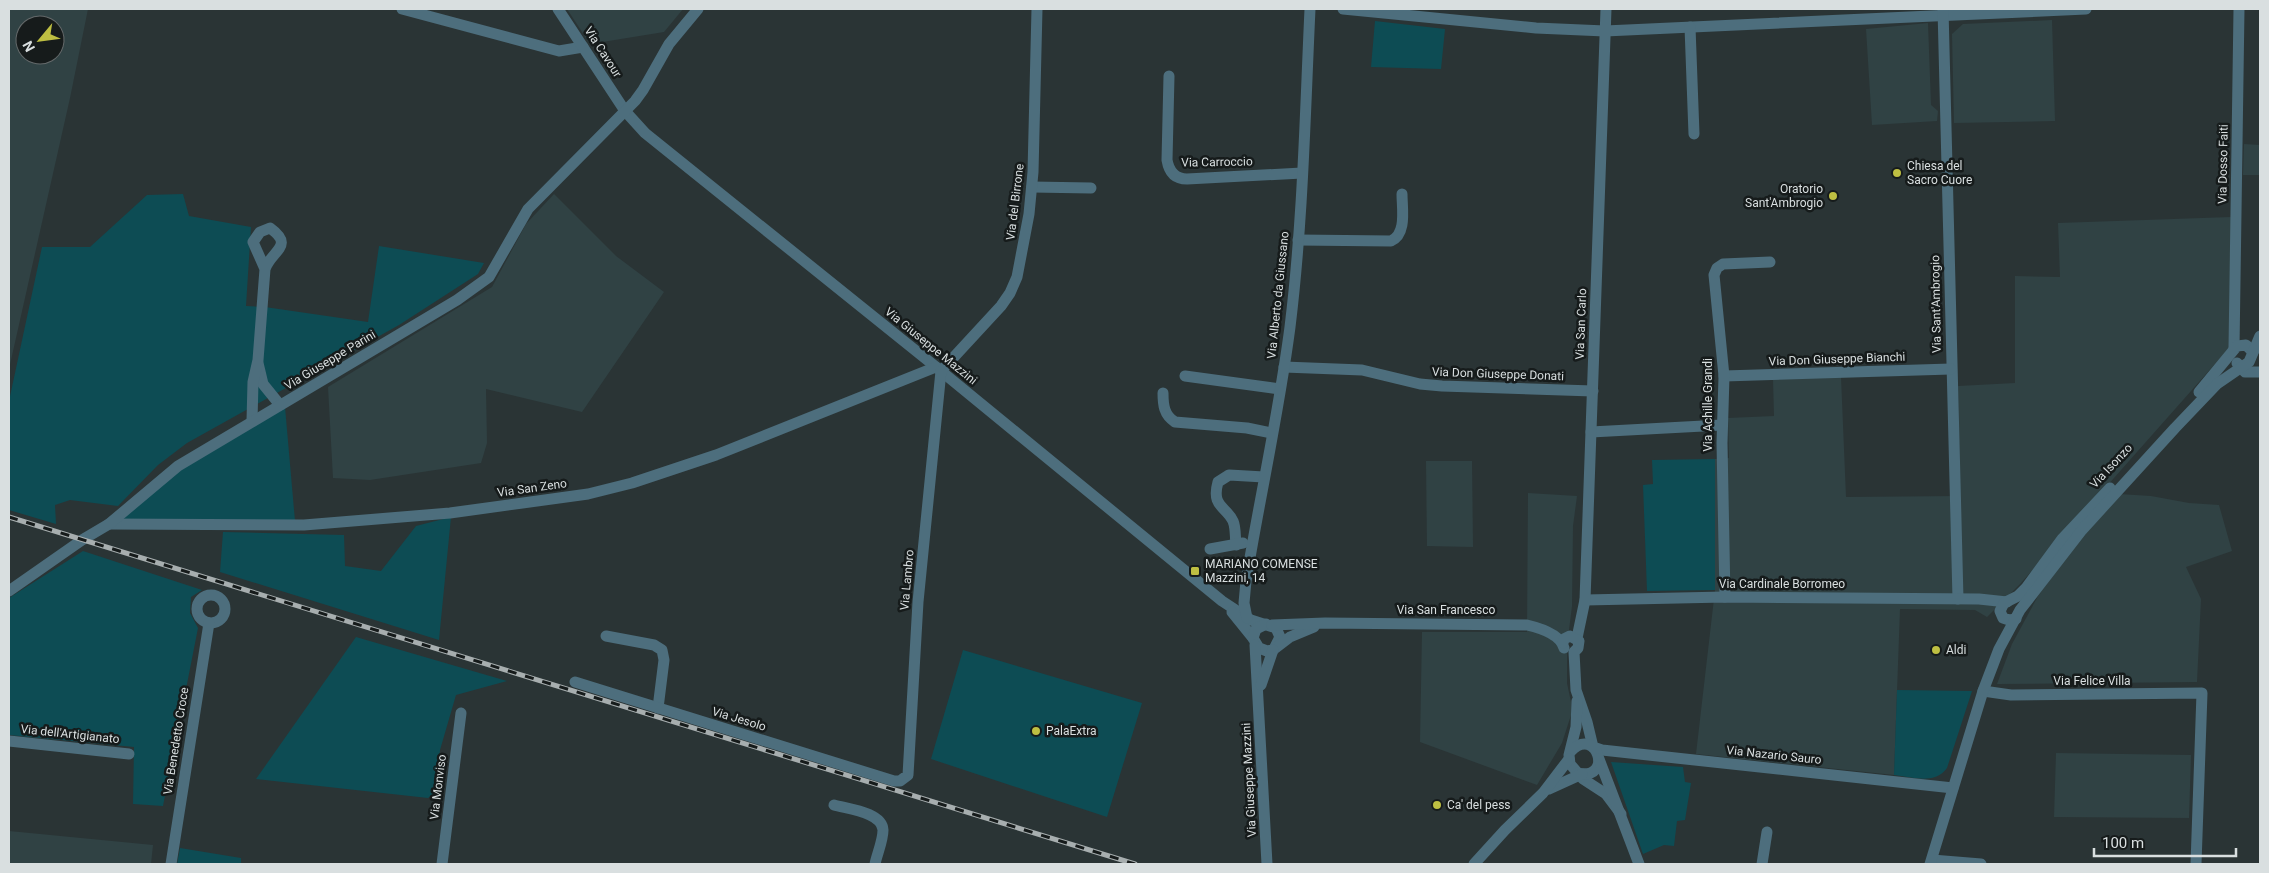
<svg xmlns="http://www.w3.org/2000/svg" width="2269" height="873" viewBox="0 0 2269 873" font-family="Roboto,sans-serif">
<rect width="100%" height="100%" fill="#2a3435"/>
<!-- built -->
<g fill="#304244" fill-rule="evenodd">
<path d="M 9,9 L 88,9 L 70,98 L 9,369 ZM 25,25 L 55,25 L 55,55 L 25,55 Z"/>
<polygon points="567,9 683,9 664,32 590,44"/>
<polygon points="2052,20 2055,121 1954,123 1952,34 1963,24"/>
<polygon points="1928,23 1931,105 1938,111 1937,121 1872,125 1866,29"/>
<polygon points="2244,144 2260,145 2260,175 2243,175"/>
<polygon points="554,194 616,256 664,292 582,412 486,389 487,443 481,463 370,480 333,478 328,387 492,287 526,224"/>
<polygon points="2231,217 2230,347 2021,583 1987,617 1975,610 1900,609 1894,775 1696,754 1715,590 1715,459 1729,458 1728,418 1774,416 1773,379 1841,377 1846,497 1960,496 1958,386 2015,383 2015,276 2060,277 2058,223"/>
<polygon points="1426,461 1472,461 1473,547 1427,546"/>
<polygon points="1528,493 1577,496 1573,526 1572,606 1567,646 1567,683 1571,702 1571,715 1562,743 1537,785 1420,742 1422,632 1527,632"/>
<polygon points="2119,494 2151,496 2189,503 2219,505 2232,551 2186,567 2201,599 2197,682 1997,684 2012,644 2038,596 2078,541"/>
<polygon points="2056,753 2191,755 2189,818 2054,817"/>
<polygon points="9,831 153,845 151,864 9,864"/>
</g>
<!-- green -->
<g fill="#0d4c54">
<polygon points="1375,21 1445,29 1441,69 1371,67"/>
<polygon points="183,194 189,216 251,227 246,306 265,307 368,322 379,246 484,263 478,274 399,325 187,443 158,465 118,506 70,500 55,505 56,524 9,510 9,401 42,247 90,247 147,195"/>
<polygon points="285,407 295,521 122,519 176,472"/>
<polygon points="1715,459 1715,590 1647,591 1643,485 1653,484 1652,460"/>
<polygon points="451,517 439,640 220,572 223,532 344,535 345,566 381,571 416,526"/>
<polygon points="83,551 202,590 191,597 190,613 198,628 163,806 133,804 134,747 9,735 9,598"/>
<polygon points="356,637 507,681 456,695 440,750 437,791 428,798 256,779"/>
<polygon points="963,650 1142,703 1107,817 931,759"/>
<path d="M 1897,690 L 1972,691 L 1947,768 C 1935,785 1912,777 1894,775 Z"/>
<polygon points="1611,762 1683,767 1685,782 1691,783 1685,820 1677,821 1674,846 1664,845 1643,854"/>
<polygon points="180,848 241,858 241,864 177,864"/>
</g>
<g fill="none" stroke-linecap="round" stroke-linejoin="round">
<!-- minor -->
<g stroke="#4d6e7d" stroke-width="11">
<polyline points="402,9 559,51 583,47"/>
<polyline points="558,9 625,111 645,133 941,371 1222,601 1251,620 1276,628 1280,637 1275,647"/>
<polyline points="1343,9 1536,28 1605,31 2086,9"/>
<polyline points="1943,9 1958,599"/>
<polyline points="1690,27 1694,134"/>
<path d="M 1169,76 L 1167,160 C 1169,172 1175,179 1187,179 L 1302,173"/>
<polyline points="1032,187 1091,188"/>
<path d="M 1298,240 L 1391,241 C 1407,234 1402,209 1402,194"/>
<polyline points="2234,348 2239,9"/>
<polyline points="258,363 263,384 280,405"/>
<polyline points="2237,363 2245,372 2260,372"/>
<polyline points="1284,367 1362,370 1420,384 1442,386 1593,391"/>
<polyline points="1185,376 1280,389"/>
<polyline points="1724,376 1951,369"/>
<polyline points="2199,392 2237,346 2246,345 2253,352"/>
<path d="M 1163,393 C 1163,405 1164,415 1175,422 L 1247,428 L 1272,433"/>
<path d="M 252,421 L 253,382 L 258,360 L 265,269 C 272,250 295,246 270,228 L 260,232 L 253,242 L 265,269"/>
<polyline points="1591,432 1722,425"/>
<polyline points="109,524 304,525 450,513 588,494 632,483 716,455 936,367"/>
<path d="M 1236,545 C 1235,537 1236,528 1233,521 C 1226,506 1211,507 1218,482 L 1229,475 L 1264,477"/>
<polyline points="1210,549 1243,543"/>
<polyline points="9,591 82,540 109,524 178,466 457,300 489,277 528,209 635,101 643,90 669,44 698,9"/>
<circle cx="211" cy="609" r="14"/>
<polyline points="1725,597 1722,443 1724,376 1714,275 1717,268 1723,264 1770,262"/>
<polyline points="1585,600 1725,597 1979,599 2007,602"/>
<polyline points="1232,612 1253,638"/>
<path d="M 1247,618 L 1244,603 L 1246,581 C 1260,496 1279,412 1290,327 C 1303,221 1305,115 1310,9"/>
<polyline points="2016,619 2009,620 2003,618 2000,611 2004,603 2018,596 2026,588 2062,539 2110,488"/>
<polyline points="1266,624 1256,629 1253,638 1259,648 1267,651 1273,650 1290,637 1314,627"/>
<path d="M 1272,625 L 1325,623 L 1527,625 C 1540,628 1560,634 1564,648"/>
<polyline points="606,636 654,645 662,650 664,660 658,708"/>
<polyline points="1577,638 1585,600 1606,9"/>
<polyline points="1563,643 1564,639 1570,636 1579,641 1578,648 1574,652 1576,690 1587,722 1593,747 1602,750 1953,788"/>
<polyline points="1255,645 1267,864"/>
<polyline points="575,682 894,781 900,781 908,775 918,602 941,371 1001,306 1010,293 1017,277 1029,214 1033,172 1037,9"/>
<polyline points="1261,685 1273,650"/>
<polyline points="1983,691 2011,695 2202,693 2196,864"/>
<polyline points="1577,701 1576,727 1569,755 1570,764 1583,779 1606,794 1621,814"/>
<polyline points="9,741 129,754"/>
<path d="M 1571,751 C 1597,725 1614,781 1578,773"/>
<polyline points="1599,759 1639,864"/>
<polyline points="1549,789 1582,774"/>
<path d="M 834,805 C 847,809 882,812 883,830 C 883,841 877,854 875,864"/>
<polyline points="1932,860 1981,864"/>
<polyline points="171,864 209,623"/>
<polyline points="442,864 461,713"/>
<polyline points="1474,864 1505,830 1543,793 1569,759"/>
<polyline points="1762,864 1767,832"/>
<polyline points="1930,864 1983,691 1999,649 2020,610 2082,530 2175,428 2217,384 2249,362 2260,336"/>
</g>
<!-- rail casing -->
<g stroke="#a7aeaf" stroke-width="5">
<polyline id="rail" points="9,517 1135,864"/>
</g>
<!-- rail -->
<use href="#rail" stroke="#161b1b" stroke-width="3" stroke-dasharray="9" stroke-linecap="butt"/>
</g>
<!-- markers -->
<g fill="#bebf42" stroke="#161b1b" stroke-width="2">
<circle cx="1897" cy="173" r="5"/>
<circle cx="1833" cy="196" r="5"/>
<rect x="1190" y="566" width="10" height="10" rx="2.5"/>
<circle cx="1936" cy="650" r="5"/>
<circle cx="1036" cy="731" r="5"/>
<circle cx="1437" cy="805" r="5"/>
</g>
<g text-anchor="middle" stroke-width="5" stroke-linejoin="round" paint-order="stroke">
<!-- street labels -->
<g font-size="12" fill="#d9dfe0" stroke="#161b1b">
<text transform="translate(603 52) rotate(57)" y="4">Via Cavour</text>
<text transform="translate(1217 162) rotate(-1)" y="4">Via Carroccio</text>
<text transform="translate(2223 164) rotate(-89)" y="4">Via Dosso Faiti</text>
<text transform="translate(1015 202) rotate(-83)" y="4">Via del Birrone</text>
<text transform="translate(1278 295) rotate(-84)" y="4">Via Alberto da Giussano</text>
<text transform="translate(1936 304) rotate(-91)" y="4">Via Sant'Ambrogio</text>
<text transform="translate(1581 324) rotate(-88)" y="4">Via San Carlo</text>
<text transform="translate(931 346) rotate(39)" y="4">Via Giuseppe Mazzini</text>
<text transform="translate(1837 359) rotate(-2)" y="4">Via Don Giuseppe Bianchi</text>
<text transform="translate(330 360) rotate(-31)" y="4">Via Giuseppe Parini</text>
<text transform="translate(1498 374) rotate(2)" y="4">Via Don Giuseppe Donati</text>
<text transform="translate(1708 405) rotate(-90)" y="4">Via Achille Grandi</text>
<text transform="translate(2111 466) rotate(-47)" y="4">Via Isonzo</text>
<text transform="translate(532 488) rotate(-8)" y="4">Via San Zeno</text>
<text transform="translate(907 580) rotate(-85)" y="4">Via Lambro</text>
<text x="1782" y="588">Via Cardinale Borromeo</text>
<text x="1446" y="614">Via San Francesco</text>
<text x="2092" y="685">Via Felice Villa</text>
<text transform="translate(739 719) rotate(17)" y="4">Via Jesolo</text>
<text transform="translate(70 734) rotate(6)" y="4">Via dell'Artigianato</text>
<text transform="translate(176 741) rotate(-81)" y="4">Via Benedetto Croce</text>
<text transform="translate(1774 755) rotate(6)" y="4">Via Nazario Sauro</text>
<text transform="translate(1249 780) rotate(-93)" y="4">Via Giuseppe Mazzini</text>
<text transform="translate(438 787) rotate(-83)" y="4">Via Monviso</text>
</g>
<!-- poi labels -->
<g font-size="12" fill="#d9dfe0" stroke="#161b1b" text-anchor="start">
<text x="1907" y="170">Chiesa del<tspan x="1907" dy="14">Sacro Cuore</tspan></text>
<text x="1823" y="193" text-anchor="end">Oratorio<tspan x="1823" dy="14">Sant'Ambrogio</tspan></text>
<text x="1205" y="568">MARIANO COMENSE<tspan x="1205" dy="14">Mazzini, 14</tspan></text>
<text x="1946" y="654">Aldi</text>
<text x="1046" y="735">PalaExtra</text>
<text x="1447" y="809">Ca' del pess</text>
</g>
</g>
<!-- border -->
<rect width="2269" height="873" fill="none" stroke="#d9dfe0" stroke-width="20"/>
<!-- north arrow -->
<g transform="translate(40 40) rotate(241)"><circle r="24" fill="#161b1b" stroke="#64696a"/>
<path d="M0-4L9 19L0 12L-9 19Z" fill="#bebf42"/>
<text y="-8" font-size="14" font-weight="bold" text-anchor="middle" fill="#d9dfe0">N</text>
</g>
<!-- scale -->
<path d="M2094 848v8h142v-8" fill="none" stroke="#d9dfe0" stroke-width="2.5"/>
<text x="2102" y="848" font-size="15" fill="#d9dfe0" stroke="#161b1b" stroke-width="4" paint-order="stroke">100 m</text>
</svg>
